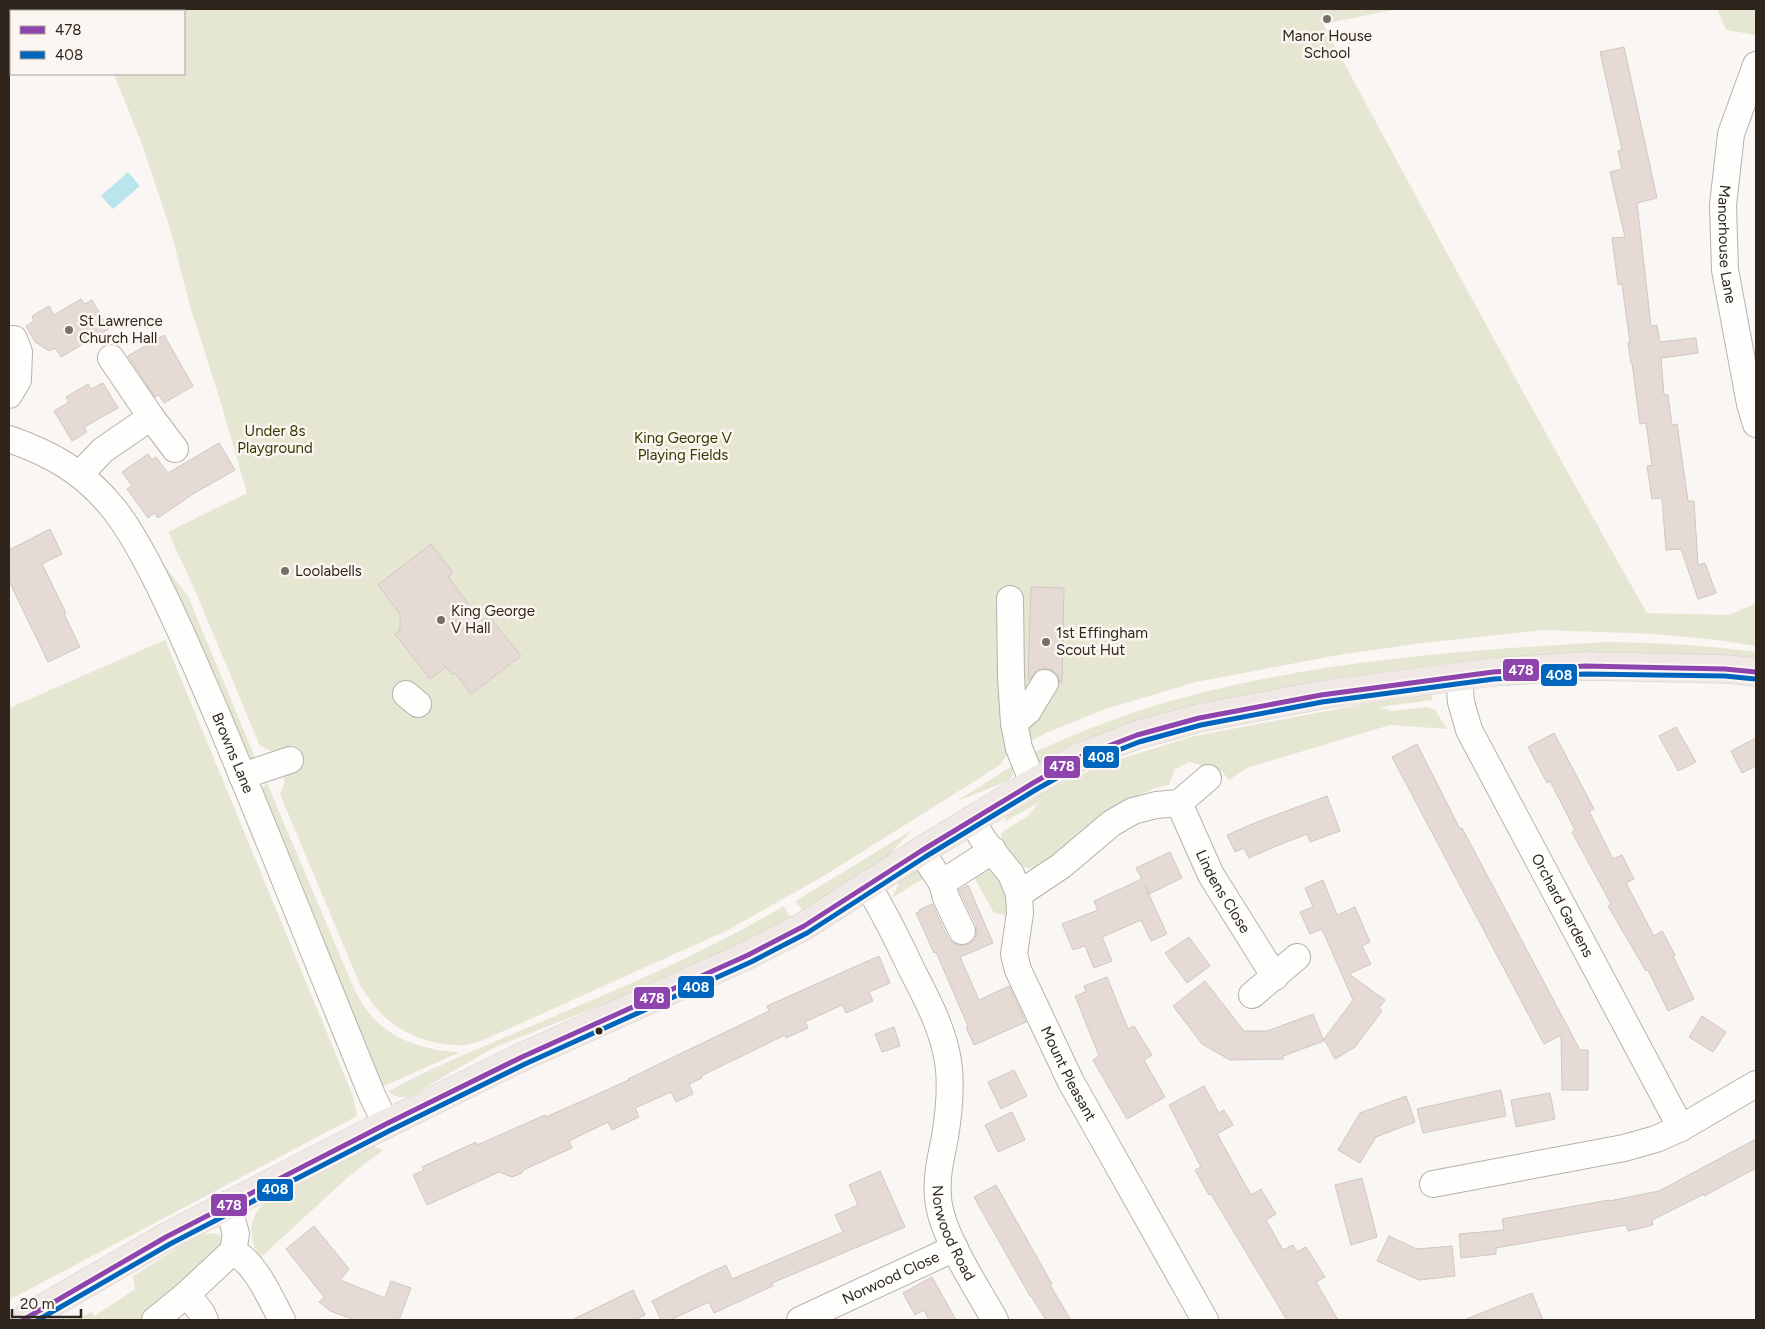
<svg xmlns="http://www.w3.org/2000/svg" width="1765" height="1329" viewBox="0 0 1765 1329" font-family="Figtree,sans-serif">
<rect width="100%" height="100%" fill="#f9f6f3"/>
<!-- green -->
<g fill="#e6e7d2">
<path d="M 9,9 L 1398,9 L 1323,24 C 1429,221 1536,418 1647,613 L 1729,615 L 1756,603 L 1756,646 L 1717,640 L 1654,634 L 1544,630 L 1422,643 L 1338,655 L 1196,682 L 1105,709 L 1046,733 L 1008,753 L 1000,765 L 827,874 L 728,930 L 499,1033 C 490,1037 480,1042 471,1044 C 445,1049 411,1038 391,1022 C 378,1013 370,1000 361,987 L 280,794 L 285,782 L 272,751 L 260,746 L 194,588 L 168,532 L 247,493 L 221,403 L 190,306 L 170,228 L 142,144 L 114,74 L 184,74 L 184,11 L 11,11 L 11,45 L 9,46 Z"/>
<polygon points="1717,9 1756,9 1756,35 1726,30"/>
<polygon points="158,557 188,596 256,760 251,761 245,758"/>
<polygon points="165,640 353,1096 357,1116 9,1300 9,708"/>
<path d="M 1608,642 C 1658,643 1707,645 1756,652 L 1756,660 C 1693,653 1630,654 1567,655 L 1042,764 L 1032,764 L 1030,754 C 1083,730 1137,709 1193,695 C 1328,660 1469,650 1608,642 Z"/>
<path d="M 1418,694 L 1432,695 L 1432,700 L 1380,707 L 1392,711 L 1427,707 L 1435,710 L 1447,729 L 1390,725 L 1247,768 L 1229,780 L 1221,770 L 1189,762 L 1175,769 L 1169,785 L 1153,789 L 1115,805 L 1038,869 C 1013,869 1004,856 1001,833 L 1029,815 L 1038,803 L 1004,822 L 1010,809 L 1101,765 L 1194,736 Z"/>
<polygon points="1012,766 1013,775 1008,781 957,801"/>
<path d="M 267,783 L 352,984 C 356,992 360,1001 365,1008 C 387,1039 424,1051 460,1052 L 382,1087 L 261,798 L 263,787 Z"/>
<polygon points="912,830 887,857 803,912 796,901"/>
<polygon points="994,866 1013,901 1006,915 994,913 974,877 977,872"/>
<polygon points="916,869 922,869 926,877 892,898 901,879"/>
<path d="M 784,906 L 791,919 L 750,941 L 655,984 L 495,1047 L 409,1097 L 398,1097 L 390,1093 L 389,1091 C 436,1065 485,1046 534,1025 C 619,989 705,953 784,906 Z"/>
<path d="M 373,1146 L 383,1150 L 348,1177 L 259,1259 C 246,1229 249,1214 275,1193 Z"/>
<polygon points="212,1233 221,1235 222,1244 153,1310 139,1320 75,1320 91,1312 95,1316 135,1289 133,1276 197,1236"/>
</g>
<!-- water -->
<polygon fill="#bbe5ed" points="128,172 140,186 113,209 101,196"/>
<!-- building -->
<g fill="#e5dad4" stroke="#cfc8c3">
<polygon points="1624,47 1657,198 1637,203 1651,326 1657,325 1660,342 1696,338 1698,353 1661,358 1664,395 1668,395 1672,425 1677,424 1688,501 1694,501 1698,565 1705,563 1716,593 1698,599 1681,549 1666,550 1662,498 1652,499 1647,466 1652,465 1646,423 1640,424 1632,363 1631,363 1628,343 1630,343 1622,284 1618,285 1612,238 1625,237 1610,172 1622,169 1618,151 1622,150 1600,52"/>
<polygon points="81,299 84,304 92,300 109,329 61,357 55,348 49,351 35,342 26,326 34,321 32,316 49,306 54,315"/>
<polygon points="164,335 193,386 164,403 159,395 155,397 128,356"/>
<polygon points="103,383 118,408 84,427 87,432 72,441 54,411 69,402 66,397 88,384 91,389"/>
<polygon points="219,443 235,470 193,494 158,518 154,513 148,518 127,489 132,486 122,472 148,454 152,460 156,457 168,473"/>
<polygon points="50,529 62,554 42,564 66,613 64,614 80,647 48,662 9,581 9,550"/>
<polygon points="431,544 453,573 448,577 482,621 489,616 521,656 471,694 455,673 452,675 446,667 430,679 395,634 400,630 400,614 378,585"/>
<polygon points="1031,587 1064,588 1062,683 1060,683 1058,675 1053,670 1046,668 1037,670 1028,681"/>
<polygon points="1676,727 1696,762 1678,771 1659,736"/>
<polygon points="1554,733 1594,809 1589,811 1613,859 1622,855 1634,879 1626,883 1654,936 1662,931 1675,955 1673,956 1694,999 1668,1011 1648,970 1646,971 1608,906 1611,904 1572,832 1575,830 1550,781 1547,783 1528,747"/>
<polygon points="1756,738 1756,766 1742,773 1731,751"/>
<polygon points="1417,744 1460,829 1462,828 1580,1050 1588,1050 1588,1090 1562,1090 1561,1035 1544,1044 1392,757"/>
<polygon points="1327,796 1340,831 1310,842 1307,834 1274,847 1249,858 1244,848 1235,852 1227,835 1257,822"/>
<polygon points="1170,852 1182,878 1149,894 1145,886 1167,934 1151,941 1141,920 1102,937 1112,961 1094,968 1085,946 1073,950 1062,924 1098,910 1094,901 1142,879 1136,868"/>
<polygon points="1323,880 1337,915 1355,907 1370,942 1362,946 1371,964 1349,974 1385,1000 1379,1008 1382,1011 1355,1047 1335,1059 1324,1039 1353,1000 1322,929 1310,934 1300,912 1313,907 1305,888"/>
<polygon points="968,885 993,943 960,957 979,1000 1009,986 1026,1022 974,1045 966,1027 968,1026 936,952 934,953 916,913 920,912 919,910 932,904 948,938 953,943 961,946 969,944 975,939 977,932 976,924 959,890"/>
<polygon points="1189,937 1210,966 1187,983 1165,953"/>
<polygon points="879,956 890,983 869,992 873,1001 846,1013 842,1005 805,1022 808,1028 786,1038 785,1035 701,1076 702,1078 689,1084 693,1094 676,1102 671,1092 635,1108 639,1117 612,1130 608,1122 569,1141 572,1148 523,1170 522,1173 512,1177 499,1172 427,1205 413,1175 424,1170 422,1167 476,1142 477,1145 545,1115 546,1117 629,1080 628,1079 769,1011 767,1006"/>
<polygon points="1107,977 1128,1029 1134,1026 1152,1055 1144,1060 1165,1097 1127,1119 1093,1060 1099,1056 1075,996 1086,992 1084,986"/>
<polygon points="1205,981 1244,1031 1267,1031 1313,1014 1324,1041 1283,1056 1283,1059 1230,1060 1202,1044 1173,1006"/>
<polygon points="1702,1016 1726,1032 1713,1052 1689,1037"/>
<polygon points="894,1027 900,1046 882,1052 875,1034"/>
<polygon points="1014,1070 1027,1096 1001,1109 988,1082"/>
<polygon points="1204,1086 1219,1113 1224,1110 1233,1125 1217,1134 1251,1195 1261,1189 1276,1214 1266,1220 1283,1250 1293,1245 1297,1252 1306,1247 1325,1277 1316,1282 1338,1320 1287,1320 1211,1194 1209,1195 1195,1170 1201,1167 1169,1105"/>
<polygon points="1501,1090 1506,1116 1423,1133 1417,1109"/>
<polygon points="1550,1093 1555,1119 1516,1127 1511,1100"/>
<polygon points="1406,1096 1415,1122 1376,1137 1360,1163 1338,1150 1360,1113"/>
<polygon points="1012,1112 1025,1140 998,1152 985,1125"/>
<polygon points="1756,1139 1756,1168 1704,1196 1704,1194 1652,1220 1653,1225 1628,1231 1626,1225 1496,1248 1496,1254 1461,1258 1459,1234 1504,1230 1502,1219 1609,1200 1609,1201 1659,1191"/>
<polygon points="880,1171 905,1227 772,1283 773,1286 714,1313 709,1302 670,1320 661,1320 652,1301 698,1278 726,1265 732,1279 843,1232 835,1215 858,1205 849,1185"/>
<polygon points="1362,1178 1377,1237 1351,1245 1335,1185"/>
<polygon points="996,1185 1052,1284 1050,1285 1071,1320 1046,1320 1031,1296 1030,1296 974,1197"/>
<polygon points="314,1226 349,1269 340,1280 385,1298 391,1281 411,1288 399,1320 355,1320 330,1311 319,1302 324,1297 286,1249"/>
<polygon points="1389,1236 1417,1249 1452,1246 1455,1276 1419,1280 1377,1261"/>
<polygon points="932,1277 956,1320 929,1320 924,1310 915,1315 903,1293"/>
<polygon points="633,1290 645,1315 634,1320 572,1320"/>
<polygon points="1532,1293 1543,1320 1467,1320 1466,1319"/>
</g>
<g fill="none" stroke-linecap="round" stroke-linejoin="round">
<!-- minor casing -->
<g stroke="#b6b1ac" stroke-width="28">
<g id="minor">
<path id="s1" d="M 1756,65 L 1731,134 L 1723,205 L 1725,270 L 1750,404 L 1756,424"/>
<polyline points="111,358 151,417 175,449"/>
<polyline points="9,395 18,380 19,352 14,339"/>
<path id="s2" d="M 9,439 C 52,454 84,472 113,508 C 127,525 138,545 148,564 C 174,613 195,664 217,715 C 270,841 320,968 372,1095 L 386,1124"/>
<polyline points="80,474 103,450 151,417"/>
<polyline points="1010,599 1011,677 1014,723 1019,748 1033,783"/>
<path id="s3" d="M 1459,676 L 1461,702 L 1469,730 L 1681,1128"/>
<polyline points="406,694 418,704"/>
<polyline points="1014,723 1028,711 1045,683"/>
<polyline points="242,776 290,760"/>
<path id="s4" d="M 1179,803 L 1211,875 L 1275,977"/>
<path id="s5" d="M 971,820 L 985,842 L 1011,874 L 1019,894 L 1020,913 L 1014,954 L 1018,970 L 1071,1082 L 1205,1320"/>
<polyline points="921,851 942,883 993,850"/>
<polyline points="942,883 946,898 962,931"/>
<path id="s6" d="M 868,886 C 885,913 898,941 912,970 C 927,999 943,1029 948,1061 C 952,1086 949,1112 945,1137 C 941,1157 936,1177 938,1197 C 940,1233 977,1288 995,1320"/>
<polyline points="1019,894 1061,866 1112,823 1133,811 1156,805 1179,803 1208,778"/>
<polyline points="1252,995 1297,957"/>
<polyline points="1433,1184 1624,1148 1656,1139 1681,1128 1756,1084"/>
<path d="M 233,1251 C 257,1265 269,1296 282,1320"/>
<polyline points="187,1294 201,1312 205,1320"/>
<polyline points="155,1320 187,1294 233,1251 236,1234 231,1216 226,1205"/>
<path id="s7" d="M 800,1320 L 955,1248"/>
</g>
</g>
<!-- major casing -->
<g stroke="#d3d0ce" stroke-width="29">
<polyline id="major" points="23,1320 166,1237 386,1124 522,1057 748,955 804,926 921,851 1033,783 1077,758 1137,735 1199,718 1321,695 1493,672 1585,666 1725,669 1756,672"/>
</g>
<!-- minor -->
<use href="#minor" stroke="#fefefd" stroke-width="26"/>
<!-- major -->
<use href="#major" stroke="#efe8e5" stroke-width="28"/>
<!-- bus-1 casing -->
<g stroke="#fbf6f1" stroke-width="9">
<polyline id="bus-1" points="23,1320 166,1237 386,1124 522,1057 748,955 804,926 921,851 1033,783 1077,758 1137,735 1199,718 1321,695 1493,672 1585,666 1725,669 1756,672"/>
</g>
<!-- bus-2 casing -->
<g stroke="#fbf6f1" stroke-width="9">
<polyline id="bus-2" points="38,1320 170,1244 389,1131 525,1064 751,962 807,933 925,857 1037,789 1080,765 1139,742 1201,725 1322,702 1494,679 1585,674 1725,676 1755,679"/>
</g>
<!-- bus-1 -->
<use href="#bus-1" stroke="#8e44ad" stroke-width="5"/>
<!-- bus-2 -->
<use href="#bus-2" stroke="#0065bd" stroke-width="5"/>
</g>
<!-- markers -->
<g fill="#766e68" stroke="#fbf6f1" stroke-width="2">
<circle cx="1327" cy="19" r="5"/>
<circle cx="69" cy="330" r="5"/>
<circle cx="285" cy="571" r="5"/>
<circle cx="441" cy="620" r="5"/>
<circle cx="1046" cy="642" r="5"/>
</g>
<circle fill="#2f251d" stroke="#fbf6f1" stroke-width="2" cx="599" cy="1031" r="4.5"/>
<g text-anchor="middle" stroke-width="5" stroke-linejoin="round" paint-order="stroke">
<!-- poi labels -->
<g font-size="15" fill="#2f251d" stroke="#fbf6f1" text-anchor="start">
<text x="1327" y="41" text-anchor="middle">Manor House<tspan x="1327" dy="17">School</tspan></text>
<text x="79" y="326">St Lawrence<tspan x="79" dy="17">Church Hall</tspan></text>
<text x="295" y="576">Loolabells</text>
<text x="451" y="616">King George<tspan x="451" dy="17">V Hall</tspan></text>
<text x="1056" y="638">1st Effingham<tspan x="1056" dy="17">Scout Hut</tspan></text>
</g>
<!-- street labels -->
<g font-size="15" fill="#2f251d" stroke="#fbf6f1">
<text dy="5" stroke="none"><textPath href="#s1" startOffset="184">Manorhouse Lane</textPath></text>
<text dy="5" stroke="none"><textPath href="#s2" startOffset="400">Browns Lane</textPath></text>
<text dy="5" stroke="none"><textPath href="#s4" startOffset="99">Lindens Close</textPath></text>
<text dy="5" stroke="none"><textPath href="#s3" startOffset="254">Orchard Gardens</textPath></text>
<text dy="5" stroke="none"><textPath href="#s5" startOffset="281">Mount Pleasant</textPath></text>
<text dy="5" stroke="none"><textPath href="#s6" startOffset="369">Norwood Road</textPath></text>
<text dy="5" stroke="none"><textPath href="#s7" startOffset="100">Norwood Close</textPath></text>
</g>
<!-- park labels -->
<g font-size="15" fill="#383900" stroke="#fbf6f1">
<text x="275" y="436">Under 8s<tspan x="275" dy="17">Playground</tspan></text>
<text x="683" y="443">King George V<tspan x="683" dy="17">Playing Fields</tspan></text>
</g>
</g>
<g stroke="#fbf6f1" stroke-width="2">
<rect x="1502" y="658" width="38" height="24" rx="5" fill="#8e44ad"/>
<rect x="1540" y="663" width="38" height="24" rx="5" fill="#0065bd"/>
<rect x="1082" y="745" width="38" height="24" rx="5" fill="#0065bd"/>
<rect x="1043" y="755" width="38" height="24" rx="5" fill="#8e44ad"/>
<rect x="677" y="975" width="38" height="24" rx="5" fill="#0065bd"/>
<rect x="633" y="986" width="38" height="24" rx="5" fill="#8e44ad"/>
<rect x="256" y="1178" width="38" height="24" rx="5" fill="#0065bd"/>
<rect x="210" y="1193" width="38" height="24" rx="5" fill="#8e44ad"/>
</g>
<g font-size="14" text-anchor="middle" font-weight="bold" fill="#fff">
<text x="1521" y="675">478</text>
<text x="1559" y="680">408</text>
<text x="1101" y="762">408</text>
<text x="1062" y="771">478</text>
<text x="696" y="992">408</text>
<text x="652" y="1003">478</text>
<text x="275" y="1194">408</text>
<text x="229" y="1210">478</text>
</g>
<!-- border -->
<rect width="1765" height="1329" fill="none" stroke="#2f251d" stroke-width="20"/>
<!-- legend -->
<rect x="10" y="10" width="175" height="65" fill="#fbf6f1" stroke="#a9a29c"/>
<rect x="20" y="26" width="25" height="8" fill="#8e44ad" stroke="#a9a29c"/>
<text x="55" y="35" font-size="15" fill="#2f251d">478</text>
<rect x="20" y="51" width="25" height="8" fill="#0065bd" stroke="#a9a29c"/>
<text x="55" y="60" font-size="15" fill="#2f251d">408</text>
<!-- scale -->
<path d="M12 1309v8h69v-8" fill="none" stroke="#2f251d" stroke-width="2.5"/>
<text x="20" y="1309" font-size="15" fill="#2f251d" stroke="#fbf6f1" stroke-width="4" paint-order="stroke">20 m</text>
</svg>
